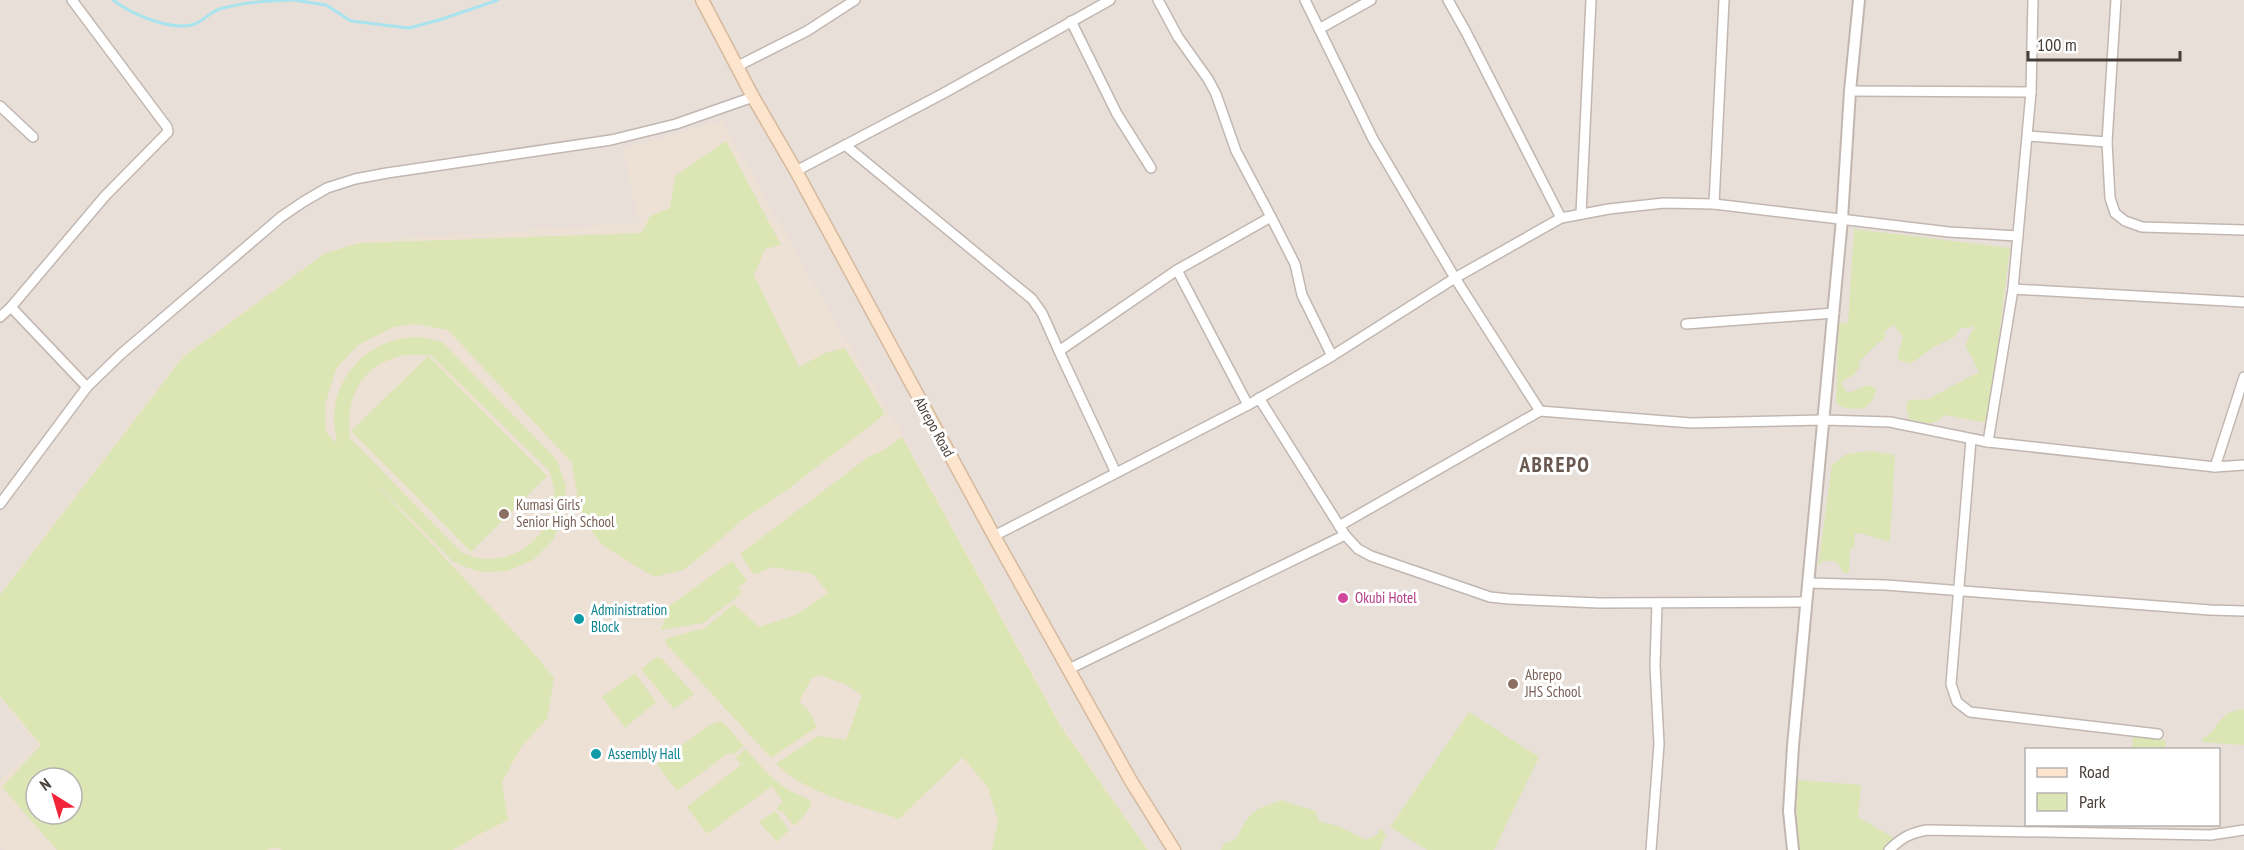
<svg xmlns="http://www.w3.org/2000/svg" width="2244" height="850" viewBox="0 0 2244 850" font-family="'PT Sans Narrow',sans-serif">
<rect width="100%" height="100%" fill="#f4eeea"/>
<!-- residential -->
<path fill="#e8dfd8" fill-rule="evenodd" d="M 0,0 L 2244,0 L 2244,850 L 0,850 ZM 2026,750 L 2218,750 L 2218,824 L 2026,824 ZM 36,778 L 72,778 L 72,814 L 36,814 Z"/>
<!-- education -->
<path fill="#ede0d4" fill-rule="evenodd" d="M 722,121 L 840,330 L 903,435 L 1062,725 L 1149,850 L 4,850 L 0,845 L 0,779 L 38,745 L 0,699 L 0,593 L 182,356 L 324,253 L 359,241 L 639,223 L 623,149 ZM 36,778 L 72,778 L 72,814 L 36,814 Z"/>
<!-- green -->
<g fill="#dce6b5" fill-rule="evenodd">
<path d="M 726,141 L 781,245 L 765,249 L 754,275 L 799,367 L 825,353 L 845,348 L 885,414 L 787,490 L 741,521 L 705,553 L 683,570 L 654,577 L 602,545 L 581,517 L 572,463 L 448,330 L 416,324 L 394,327 L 358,345 L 336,369 L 325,405 L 326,432 L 337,444 C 337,435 333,426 334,417 C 336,372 370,339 415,337 C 423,337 433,340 442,342 L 557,460 L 566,487 L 564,514 L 553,540 L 533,560 L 507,571 L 479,572 L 453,562 L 357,464 L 531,650 L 554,678 L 547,719 L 521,747 L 502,782 L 508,820 L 478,835 L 453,850 L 282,850 L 277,847 L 266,850 L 57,850 L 2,787 L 41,745 L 0,696 L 0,595 L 183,357 L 324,254 L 359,243 L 642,233 L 650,216 L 670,208 L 675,176 ZM 403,355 L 430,355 L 549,470 C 551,477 554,485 554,493 C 554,531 522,561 484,559 C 477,559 469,555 462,553 L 350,438 C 348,408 351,385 377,366 C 384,361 395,358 403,355 ZM 36,778 L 72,778 L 72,814 L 36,814 Z"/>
<path d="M 1854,229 L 2010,248 L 1988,423 L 1944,415 C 1936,427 1922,423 1909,419 L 1906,406 L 1909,400 L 1928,399 L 1979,372 L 1965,345 L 1973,329 L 1976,330 L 1973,326 L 1968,328 L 1961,328 L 1954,337 L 1932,348 L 1910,364 L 1897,359 L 1903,337 L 1894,325 L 1885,331 L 1884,340 L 1879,342 L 1859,361 L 1860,368 L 1852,376 L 1841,382 L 1847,393 L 1869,385 L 1877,389 L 1871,402 L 1865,408 C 1855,409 1844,411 1836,402 L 1839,323 L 1848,323 Z"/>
<polygon points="428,356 547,476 471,552 351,431"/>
<path d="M 902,437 L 1061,727 L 1148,850 L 992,850 L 998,821 L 988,788 L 963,757 L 899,819 C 858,804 808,795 776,764 L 818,736 L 846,740 L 862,695 L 845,684 L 819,675 L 811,679 L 799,702 L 809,711 L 817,727 L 771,758 L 666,644 L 665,639 L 705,628 L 734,604 L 759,627 L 796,615 L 828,593 L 813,574 L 772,567 L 754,575 L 740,554 L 868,457 L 884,450 Z"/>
<path d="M 1871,451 L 1895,455 L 1890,541 C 1877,541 1868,533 1855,533 L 1854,548 L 1850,549 L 1849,573 L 1843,573 L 1839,565 L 1834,561 L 1822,561 L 1818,567 L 1832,465 L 1846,454 Z"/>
<polygon points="732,561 747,580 739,588 742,593 703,623 661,630 669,606"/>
<polygon points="657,657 661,658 694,694 674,709 641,669"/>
<polygon points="635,673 656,702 625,728 602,697"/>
<path d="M 2244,709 L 2244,745 L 2203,742 L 2202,738 C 2219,733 2214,712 2244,709 Z"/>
<polygon points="1469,712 1539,757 1494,850 1427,850 1390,827"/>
<polygon points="722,721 744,746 733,755 730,752 677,791 657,764 709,725"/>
<polygon points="2133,737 2166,740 2165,749 2132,749"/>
<path d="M 746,749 C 760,765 771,779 789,790 C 796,795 805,796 811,801 L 810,808 L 796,825 L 793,825 L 783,812 L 776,809 L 783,802 L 772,786 L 707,834 L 687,807 L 741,765 L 736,757 Z"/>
<polygon points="1799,780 1861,785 1858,817 1896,839 1885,850 1798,850 1794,797"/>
<path d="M 1283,800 C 1294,806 1304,807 1316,811 L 1318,821 L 1338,826 L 1366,840 L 1378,834 L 1381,828 L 1386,835 L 1380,850 L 1221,850 L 1223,844 L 1236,839 C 1250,811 1253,809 1283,800 Z"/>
<polygon points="775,811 789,830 777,842 759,822"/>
</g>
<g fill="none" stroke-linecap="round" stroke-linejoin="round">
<!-- stream -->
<g stroke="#a9e3ee" stroke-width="3">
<path d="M 113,0 C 131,14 172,32 195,24 C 205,20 212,10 223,8 C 246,2 268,1 292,0"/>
<polyline points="294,0 326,5 351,21 409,28 439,20 498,0"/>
</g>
<!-- minor casing -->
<g stroke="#c2b7b0" stroke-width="12">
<g id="minor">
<polyline points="1305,0 1373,139 1455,278 1540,411 1691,423 1824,420 1890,422 1988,442 2215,467 2244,465"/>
<polyline points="1448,0 1466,32 1561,218"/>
<polyline points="2116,0 2107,142 2110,198 2115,213 2125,221 2142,227 2244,230"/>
<polyline points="1071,21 1117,114 1151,168"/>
<polyline points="1319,29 1371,0"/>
<polyline points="736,67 807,31 855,0"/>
<polyline points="1850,91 2031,92 2033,0"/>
<polyline points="0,106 33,137"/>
<polyline points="2028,136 2107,142"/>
<polyline points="845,145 1032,299 1042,313 1059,351 1177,270 1271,217 1236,151 1216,94 1208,79 1178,37 1158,0"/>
<polyline points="796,171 944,93 1110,0"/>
<polyline points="1714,204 1724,0"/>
<polyline points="1581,214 1591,0"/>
<polyline points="1271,217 1295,264 1302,295 1332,356"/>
<polyline points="1177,270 1248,405"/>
<polyline points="2013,289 2031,92"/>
<polyline points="11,307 87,387"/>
<polyline points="0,317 11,307 105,196 168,132 167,127 72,0"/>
<polyline points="1686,324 1834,313"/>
<polyline points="1059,351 1116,473"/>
<polyline points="1259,398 1345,535 1358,549 1371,556 1490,597 1509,599 1599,603 1806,602"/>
<polyline points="1971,440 1951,684 1957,702 1970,712 2158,734"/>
<polyline points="1988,442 2013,289 2244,302"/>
<polyline points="2215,467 2244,377"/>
<polyline points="0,504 87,387 121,354 281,217 303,202 327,188 355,179 387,173 611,140 676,124 753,97"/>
<polyline points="1339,526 1540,411"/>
<polyline points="994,536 1248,405 1332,356 1455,278 1561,218 1609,209 1664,203 1714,204 1949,232 2018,236"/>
<polyline points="1808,583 1886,585 2210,610 2244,611"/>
<polyline points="1069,669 1345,535"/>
<polyline points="1651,850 1659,744 1655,666 1657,603"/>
<path d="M 1889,850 C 1901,838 1910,833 1927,830 L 2211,835 L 2244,830"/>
</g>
</g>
<!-- tertiary casing -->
<g stroke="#c2b7b0" stroke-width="14">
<polyline id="tertiary" points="1793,850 1789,811 1793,746 1842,219 1850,91 1859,0"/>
</g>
<!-- secondary casing -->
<g stroke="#d5b99e" stroke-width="15">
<polyline id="secondary" points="702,0 753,97 796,171 994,536 1131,781 1174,850"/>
</g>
<!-- minor -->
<use href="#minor" stroke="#fff" stroke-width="9"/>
<!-- tertiary -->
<use href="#tertiary" stroke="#fff" stroke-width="10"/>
<!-- secondary -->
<use href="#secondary" stroke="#fce5cc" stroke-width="12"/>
</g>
<!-- markers -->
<g fill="#8d6e63" stroke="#fff" stroke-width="2">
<circle cx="504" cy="514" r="6"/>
<circle cx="1513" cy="684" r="6"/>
</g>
<circle fill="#d1479c" stroke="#fff" stroke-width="2" cx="1343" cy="598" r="6"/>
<g fill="#0f9aa8" stroke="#fff" stroke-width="2">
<circle cx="579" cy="619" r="6"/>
<circle cx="596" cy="754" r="6"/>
</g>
<g text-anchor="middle" stroke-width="6" stroke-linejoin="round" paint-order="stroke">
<!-- street labels -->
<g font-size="15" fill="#483e38" stroke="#fff">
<text transform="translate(934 427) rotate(61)" y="5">Abrepo Road</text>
</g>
<!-- education labels -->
<g font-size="15" fill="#785e54" stroke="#fff" text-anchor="start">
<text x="516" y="510">Kumasi Girls'<tspan x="516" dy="17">Senior High School</tspan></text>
<text x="1525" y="680">Abrepo<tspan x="1525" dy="17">JHS School</tspan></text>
</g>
<!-- hotel labels -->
<g font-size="15" fill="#b23c85" stroke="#fff" text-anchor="start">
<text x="1355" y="603">Okubi Hotel</text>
</g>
<!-- culture labels -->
<g font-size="15" fill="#0d838f" stroke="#fff" text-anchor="start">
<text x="591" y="615">Administration<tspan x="591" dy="17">Block</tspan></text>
<text x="608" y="759">Assembly Hall</text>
</g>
<!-- district labels -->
<g font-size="21" font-weight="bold" letter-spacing="1.5" fill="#6a5950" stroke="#fff">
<text x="1555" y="472">ABREPO</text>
</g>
</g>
<!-- legend -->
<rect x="2025" y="748" width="195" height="78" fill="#ffffff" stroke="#b6b2af" stroke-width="1.5"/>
<rect x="2037" y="768" width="30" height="9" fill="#fce5cc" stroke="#b6b2af" stroke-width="1.5"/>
<text x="2079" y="778" font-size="18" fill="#483e38">Road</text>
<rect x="2037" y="793" width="30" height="18" fill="#dce6b5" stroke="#b6b2af" stroke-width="1.5"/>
<text x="2079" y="808" font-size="18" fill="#483e38">Park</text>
<!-- north arrow -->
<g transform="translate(54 796) rotate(323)"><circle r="28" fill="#ffffff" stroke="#b6b2af" stroke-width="1.5"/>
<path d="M0-4.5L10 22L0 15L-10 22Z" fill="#f12438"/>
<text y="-9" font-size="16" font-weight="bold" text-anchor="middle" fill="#483e38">N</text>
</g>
<!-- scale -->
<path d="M2028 51v9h152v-9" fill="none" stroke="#483e38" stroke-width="3"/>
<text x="2037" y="51" font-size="18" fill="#483e38" stroke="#ffffff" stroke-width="4.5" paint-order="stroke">100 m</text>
</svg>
